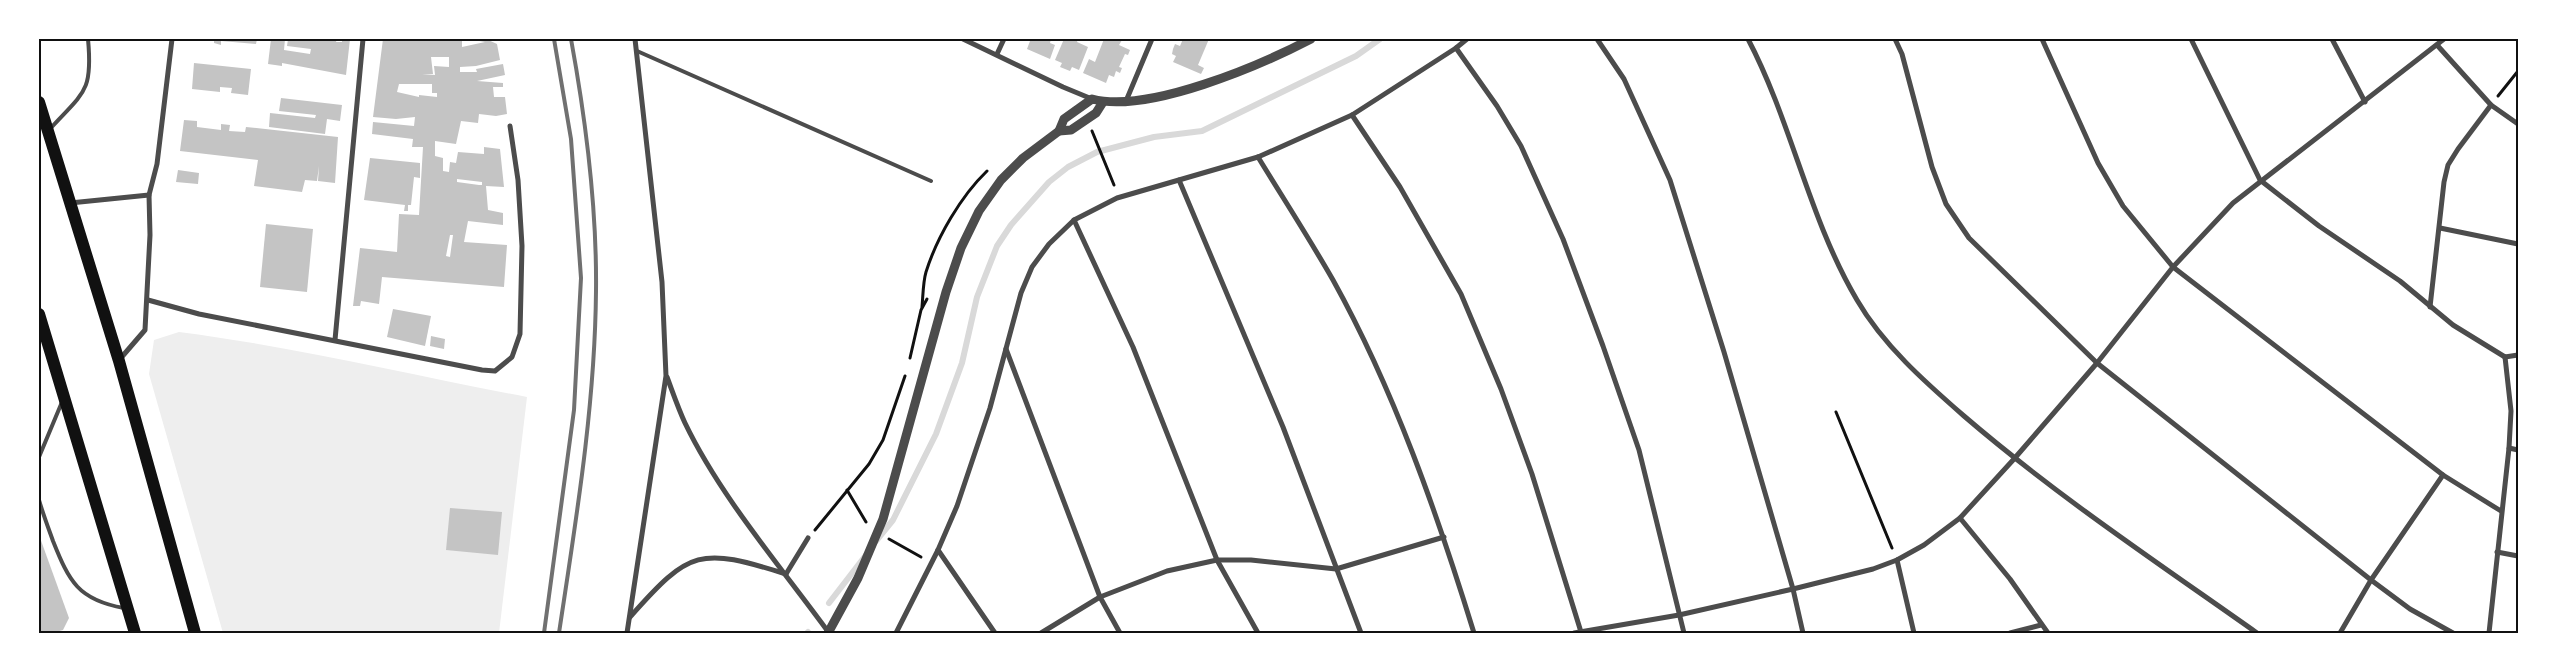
<svg xmlns="http://www.w3.org/2000/svg" width="2557" height="672" viewBox="0 0 2557 672" font-family="Lato,sans-serif">
<rect width="100%" height="100%" fill="#fff"/>
<!-- green -->
<path fill="#eee" d="M 179,332 C 296,347 411,375 527,397 L 499,633 L 223,633 L 149,374 L 154,340 Z"/>
<g fill="none" stroke-linecap="round" stroke-linejoin="round">
<!-- stream -->
<g stroke="#d9d9d9" stroke-width="6">
<polyline points="876,541 893,520 936,434 962,363 977,297 997,246 1011,225 1049,182 1068,167 1097,152 1154,137 1202,131 1356,56 1380,39"/>
<polyline points="829,603 866,555"/>
<polyline points="807,633 808,632"/>
</g>
</g>
<!-- building -->
<g fill="#c4c4c4" fill-rule="evenodd">
<polygon points="214,39 257,39 256,44 221,41 221,45 214,43"/>
<polygon points="271,39 285,39 284,50 310,54 311,49 287,46 288,39 327,41 327,39 337,39 336,42 342,42 342,39 350,39 346,75 282,63 282,66 268,64"/>
<path d="M 383,39 L 462,39 L 462,47 L 485,42 L 468,39 L 486,39 L 497,44 L 500,60 L 476,66 L 460,67 L 460,72 L 477,72 L 476,69 L 503,64 L 505,75 L 477,81 L 503,83 L 503,87 L 493,87 L 494,97 L 505,97 L 507,114 L 496,116 L 479,114 L 478,123 L 461,121 L 456,144 L 435,141 L 435,156 L 443,158 L 443,171 L 449,172 L 450,162 L 456,163 L 458,152 L 484,154 L 484,147 L 500,149 L 504,187 L 486,186 L 488,210 L 503,213 L 503,225 L 468,221 L 464,242 L 507,245 L 504,287 L 382,277 L 379,304 L 361,301 L 360,306 L 353,306 L 360,248 L 397,252 L 399,214 L 419,215 L 423,147 L 412,147 L 413,139 L 372,134 L 373,122 L 414,126 L 415,117 L 396,119 L 373,117 ZM 431,57 L 449,57 L 449,67 L 434,66 L 435,75 L 422,74 L 433,74 ZM 399,84 L 432,84 L 432,93 L 437,93 L 437,97 L 419,95 L 419,97 L 397,92 ZM 457,179 L 482,182 L 482,185 L 479,185 L 457,182 ZM 450,235 L 453,235 L 450,257 L 446,256 Z"/>
<polygon points="1024,39 1051,39 1050,43 1055,45 1050,59 1027,49 1030,41"/>
<polygon points="1064,39 1078,39 1077,42 1088,47 1079,70 1072,67 1070,71 1060,67 1062,63 1055,60"/>
<polygon points="1104,39 1122,40 1119,45 1130,50 1128,55 1125,54 1119,67 1122,68 1120,73 1116,71 1114,77 1109,75 1106,83 1083,73 1089,59 1095,62"/>
<polygon points="1183,39 1209,39 1198,65 1204,68 1201,74 1173,62 1176,56 1172,54 1173,49 1175,44 1180,46"/>
<polygon points="194,63 251,69 248,95 231,93 232,88 220,87 220,92 192,89"/>
<polygon points="281,98 342,105 340,121 327,119 325,134 269,127 270,113 315,118 316,115 279,111"/>
<polygon points="184,120 197,121 197,127 221,130 221,124 230,125 229,131 245,132 246,127 338,137 335,183 318,181 319,166 317,181 305,180 302,192 254,186 258,160 180,151"/>
<polygon points="370,158 420,163 420,178 414,177 411,205 408,205 408,211 404,211 405,205 364,200"/>
<polygon points="178,170 199,173 198,184 176,182"/>
<polygon points="266,224 313,229 307,292 260,287"/>
<polygon points="393,309 431,316 425,346 387,337"/>
<polygon points="431,336 445,339 444,349 430,346"/>
<polygon points="450,508 502,512 498,555 446,550"/>
<polygon points="39,535 69,618 63,630 52,633 39,633"/>
</g>
<g fill="none" stroke-linecap="round" stroke-linejoin="round">
<!-- path -->
<g stroke="#111" stroke-width="3">
<polyline points="2498,96 2518,71"/>
<polyline points="1092,131 1114,185"/>
<path d="M 922,307 C 923,296 923,282 926,272 C 937,237 961,196 987,171"/>
<polyline points="910,358 921,310 927,299"/>
<polyline points="1836,412 1892,548"/>
<polyline points="847,490 866,522"/>
<polyline points="815,530 869,464 883,440 905,376"/>
<polyline points="889,539 921,557"/>
</g>
<!-- service -->
<g stroke="#4c4c4c" stroke-width="4">
<polyline points="637,51 931,181"/>
<path d="M 50,129 C 84,92 93,92 88,39"/>
<polyline points="39,457 62,402"/>
<path d="M 39,500 C 43,514 48,527 53,541 C 69,581 78,600 124,608"/>
</g>
<!-- minor -->
<g stroke="#4c4c4c" stroke-width="5">
<polyline points="963,39 1063,87 1092,99"/>
<polyline points="1597,39 1624,79 1670,180 1724,352 1793,589 1803,633"/>
<path d="M 1748,39 C 1792,123 1809,219 1857,300 C 1883,345 1925,382 1964,416 C 2056,495 2158,563 2257,633"/>
<polyline points="1895,39 1902,54 1932,167 1946,204 1969,238 2097,363 2371,580 2410,609 2453,633"/>
<polyline points="2042,39 2098,163 2123,206 2173,267 2443,475 2501,511"/>
<polyline points="2191,39 2260,180 2319,226 2400,281 2453,325 2505,357"/>
<polyline points="2332,39 2365,102"/>
<polyline points="2437,45 2491,105 2518,124"/>
<polyline points="1456,48 1497,106 1521,146 1563,239 1603,346 1639,450 1684,633"/>
<polyline points="997,54 1004,39"/>
<polyline points="1126,101 1152,39"/>
<polyline points="1352,115 1400,187 1461,294 1501,389 1532,474 1581,632"/>
<path d="M 1258,157 C 1283,198 1309,238 1333,280 C 1394,390 1437,513 1474,633"/>
<polyline points="1179,180 1283,427 1361,633"/>
<polyline points="70,203 149,195"/>
<polyline points="1074,220 1133,347 1217,560 1258,633"/>
<polyline points="2440,228 2518,244"/>
<polyline points="148,300 199,314 482,370 495,371 512,357 520,334 522,246 518,180 510,126"/>
<polyline points="2430,307 2444,182 2448,165 2458,149 2491,105"/>
<polyline points="335,340 363,39"/>
<polyline points="1006,349 1100,597 1120,633"/>
<polyline points="2505,357 2518,355"/>
<polyline points="120,359 145,330 150,235 149,195 157,164 172,39"/>
<path d="M 667,377 C 673,393 678,408 685,423 C 720,496 781,567 829,633"/>
<polyline points="2509,448 2518,450"/>
<polyline points="1960,518 2010,579 2048,633"/>
<polyline points="938,550 995,633"/>
<polyline points="2497,552 2518,556"/>
<polyline points="1897,560 1914,633"/>
<polyline points="786,574 808,538"/>
<path d="M 630,617 C 690,549 700,547 786,574"/>
<polyline points="627,633 666,376 662,282 635,39"/>
<polyline points="896,633 938,550 957,506 990,408 1021,293 1032,267 1049,244 1074,220 1117,198 1258,157 1352,115 1456,48 1467,39"/>
<polyline points="1041,633 1100,597 1167,571 1217,560 1251,560 1336,569 1444,537"/>
<polyline points="1574,633 1679,615 1793,589 1873,569 1897,560 1924,545 1960,518 2014,459 2097,363 2173,267 2233,203 2444,39"/>
<polyline points="2010,633 2041,625"/>
<polyline points="2340,633 2371,580 2443,475"/>
<polyline points="2489,633 2509,448 2511,411 2505,357"/>
</g>
<!-- tertiary -->
<g stroke="#4c4c4c" stroke-width="9">
<path d="M 1059,131 L 1064,119 L 1092,99 C 1148,114 1261,65 1311,39"/>
<polyline points="828,633 858,578 883,519 946,292 961,248 979,211 1001,180 1023,158 1059,131 1071,130 1096,113 1103,102"/>
</g>
<!-- primary -->
<g stroke="#111" stroke-width="12">
<polyline points="39,102 119,361 195,633"/>
<polyline points="39,314 135,633"/>
</g>
<!-- rail -->
<g stroke="#707070" stroke-width="4">
<polyline points="544,633 574,410 581,278 571,139 554,39"/>
<path d="M 559,633 C 576,520 595,406 596,291 C 597,207 586,121 571,39"/>
</g>
</g>
<!-- border -->
<rect width="2557" height="672" fill="none" stroke="#ffffff" stroke-width="80"/>
<rect x="40" y="40" width="2477" height="592" fill="none" stroke="#111" stroke-width="2"/>
</svg>
